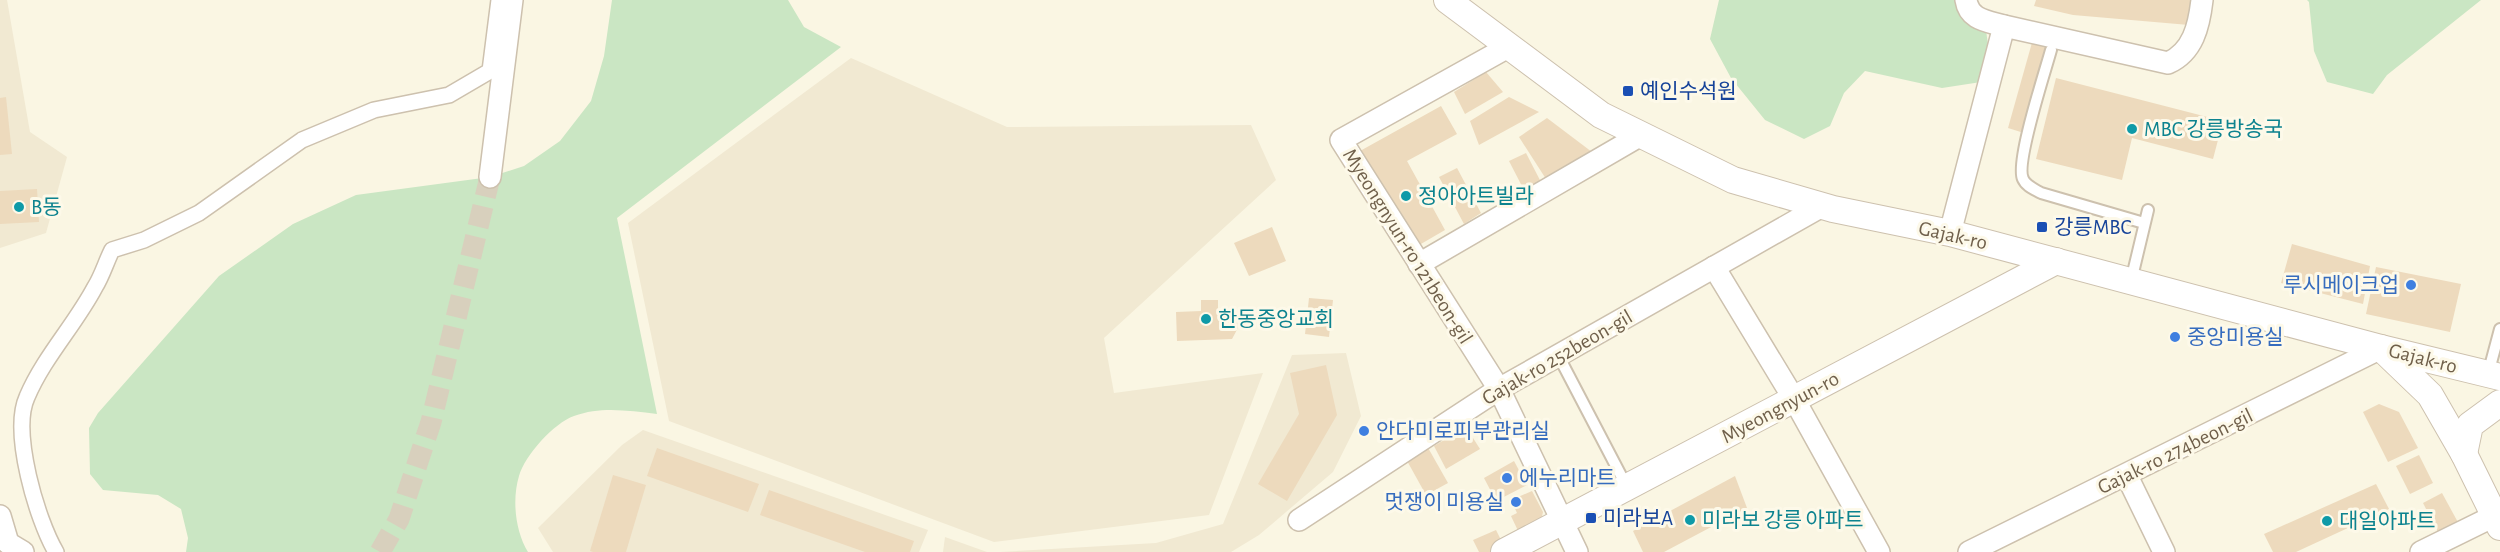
<svg xmlns="http://www.w3.org/2000/svg" width="2500" height="552" viewBox="0 0 2500 552" font-family="'Alegreya Sans','Noto Sans KR',sans-serif">
<rect width="100%" height="100%" fill="#faf6e3"/>
<!-- residential -->
<g fill="#f1e9d2">
<polygon points="0,0 7,0 30,132 67,157 46,233 0,248"/>
<polygon points="851,58 1007,127 1251,125 1276,180 1104,338 1114,393 1263,373 1209,515 994,542 669,421 628,223"/>
<polygon points="1346,353 1361,416 1333,472 1259,535 1231,552 1000,552 1156,543 1223,524 1292,355"/>
<polygon points="643,430 928,530 919,552 553,552 538,528 622,445"/>
<polygon points="945,537 987,552 943,552"/>
</g>
<!-- green -->
<g fill="#cae6c3">
<path d="M 612,0 L 788,0 L 804,27 L 841,47 L 617,218 L 657,414 C 629,411 602,406 574,416 C 554,423 525,455 519,476 C 512,499 515,531 528,552 L 186,552 L 188,538 L 181,509 L 158,495 L 103,490 L 90,474 L 89,428 L 98,413 L 219,276 L 293,224 L 356,195 L 490,177 L 524,166 L 560,141 L 591,101 L 604,56 Z"/>
<polygon points="1719,0 1974,0 1985,23 1990,59 1981,82 1942,88 1865,71 1844,93 1830,126 1804,139 1765,120 1731,78 1710,39"/>
<polygon points="2307,0 2481,0 2387,75 2373,94 2327,82 2314,51 2309,2"/>
</g>
<!-- building -->
<g fill="#eddabd">
<polygon points="2036,0 2194,0 2189,25 2073,15 2034,6"/>
<polygon points="2033,39 2049,43 2024,133 2008,128"/>
<polygon points="1486,72 1503,92 1465,114 1454,92"/>
<polygon points="2056,78 2223,121 2213,159 2132,138 2122,180 2036,159"/>
<polygon points="6,97 12,154 0,155 0,98"/>
<polygon points="1509,97 1539,112 1479,145 1470,121"/>
<polygon points="1441,106 1457,134 1407,161 1445,230 1414,248 1360,151"/>
<polygon points="1547,118 1592,152 1546,179 1519,137"/>
<polygon points="1526,153 1543,186 1526,194 1509,161"/>
<polygon points="1457,168 1481,213 1464,224 1439,177"/>
<polygon points="37,189 39,222 0,224 0,191"/>
<polygon points="1272,227 1286,261 1249,276 1234,243"/>
<polygon points="2292,244 2370,266 2363,304 2281,283"/>
<polygon points="2376,267 2461,284 2450,332 2366,314"/>
<polygon points="1309,298 1333,300 1329,337 1305,334"/>
<polygon points="1201,300 1218,300 1218,312 1231,311 1239,326 1232,339 1177,341 1176,312 1201,311"/>
<polygon points="1326,365 1337,415 1287,501 1258,484 1299,414 1290,373"/>
<polygon points="2379,404 2399,412 2418,448 2388,462 2363,412"/>
<polygon points="1466,427 1480,449 1446,469 1434,446"/>
<polygon points="1427,446 1448,483 1426,495 1406,459"/>
<polygon points="657,448 759,484 748,512 647,476"/>
<polygon points="2419,455 2433,483 2410,494 2396,466"/>
<polygon points="1514,461 1527,485 1496,501 1484,478"/>
<polygon points="613,475 646,485 626,552 593,552 590,551"/>
<polygon points="1735,476 1747,508 1664,552 1643,552 1633,531"/>
<polygon points="2376,484 2389,509 2296,552 2273,552 2264,534"/>
<polygon points="769,490 914,541 910,552 865,552 760,515"/>
<polygon points="1532,491 1543,512 1540,525 1520,535 1511,516 1517,513 1511,500"/>
<polygon points="2442,493 2460,526 2440,536 2423,503"/>
<polygon points="1496,530 1504,546 1492,552 1479,552 1473,540"/>
</g>
<g fill="none" stroke-linecap="round" stroke-linejoin="round">
<!-- minor-tunnel -->
<polyline stroke="#d8d0bd" stroke-width="21" stroke-dasharray="21 10" stroke-linecap="butt" points="380,552 399,519 431,422 490,177"/>
<!-- service casing -->
<g stroke="#cdc1ae" stroke-width="14">
<g id="service">
<path d="M 2051,50 C 2045,72 2015,163 2023,179 C 2026,186 2034,189 2041,193 L 2144,223"/>
<polyline points="2131,281 2148,210"/>
<polyline points="1558,355 1627,487"/>
<polyline points="2488,374 2500,329"/>
</g>
</g>
<!-- pedestrian casing -->
<g stroke="#cdc1ae" stroke-width="18">
<path id="pedestrian" d="M 56,552 C 37,520 11,432 27,397 C 44,357 75,325 95,287 C 102,276 106,262 112,250 L 144,240 L 199,213 L 302,140 L 374,110 L 449,95 L 490,71 L 499,0"/>
</g>
<!-- minor casing -->
<g stroke="#cdc1ae" stroke-width="24">
<g id="minor">
<path d="M 1966,0 C 1969,20 1987,21 2004,26"/>
<polyline points="1508,47 1341,140 1499,389 1577,552"/>
<polyline points="490,177 512,0"/>
<path d="M 1950,233 L 2004,26 L 2168,63 C 2193,52 2199,26 2202,0"/>
<polyline points="1419,264 1641,135"/>
<polyline points="1714,267 1794,399 1879,552"/>
<polyline points="2127,476 2164,552"/>
<polyline points="0,516 8,543 23,552"/>
<polyline points="1299,520 1499,389 1822,206"/>
<polyline points="1969,552 2381,348"/>
<polyline points="2421,552 2494,516"/>
</g>
</g>
<!-- tertiary casing -->
<g stroke="#cdc1ae" stroke-width="28">
<g id="tertiary">
<polyline points="1447,0 1601,115 1733,180 1833,209 1950,233 2381,348 2500,377"/>
<polyline points="2381,348 2430,395 2464,454 2500,527"/>
<polyline points="2464,454 2470,425 2500,403"/>
<polyline points="1504,552 2056,261"/>
</g>
</g>
<!-- service -->
<use href="#service" stroke="#fff" stroke-width="10"/>
<!-- pedestrian -->
<use href="#pedestrian" stroke="#fff" stroke-width="15"/>
<!-- minor -->
<use href="#minor" stroke="#fff" stroke-width="21"/>
<!-- tertiary -->
<use href="#tertiary" stroke="#fff" stroke-width="26"/>
</g>
<!-- markers -->
<g fill="#1a4fb4" stroke="#fdf9e9" stroke-width="2">
<rect x="1622" y="85" width="12" height="12" rx="3"/>
<rect x="2036" y="221" width="12" height="12" rx="3"/>
<rect x="1585" y="512" width="12" height="12" rx="3"/>
</g>
<g fill="#0f9aa8" stroke="#fdf9e9" stroke-width="2">
<circle cx="2132" cy="129" r="6"/>
<circle cx="1406" cy="196" r="6"/>
<circle cx="19" cy="207" r="6"/>
<circle cx="1206" cy="319" r="6"/>
<circle cx="1690" cy="520" r="6"/>
<circle cx="2327" cy="521" r="6"/>
</g>
<g fill="#3f7fe0" stroke="#fdf9e9" stroke-width="2">
<circle cx="2411" cy="285" r="6"/>
<circle cx="2175" cy="337" r="6"/>
<circle cx="1364" cy="431" r="6"/>
<circle cx="1507" cy="478" r="6"/>
<circle cx="1516" cy="502" r="6"/>
</g>
<g text-anchor="middle" stroke-width="6" stroke-linejoin="round" paint-order="stroke">
<!-- transit labels -->
<g font-size="21" fill="#164399" stroke="#fdf9e9" text-anchor="start">
<text x="1640" y="98">예인수석원</text>
<text x="2054" y="234">강릉MBC</text>
<text x="1603" y="525">미라보A</text>
</g>
<!-- culture labels -->
<g font-size="21" fill="#0d838f" stroke="#fdf9e9" text-anchor="start">
<text x="2144" y="136">MBC 강릉방송국</text>
<text x="1418" y="203">정아아트빌라</text>
<text x="31" y="214">B동</text>
<text x="1218" y="326">한동중앙교회</text>
<text x="1702" y="527">미라보 강릉 아파트</text>
<text x="2339" y="528">대일아파트</text>
</g>
<!-- street labels -->
<g font-size="21" fill="#70604b" stroke="#fdf9e9">
<text transform="translate(1953 235) rotate(13)" y="7">Gajak-ro</text>
<text transform="translate(1408 246) rotate(58)" y="7">Myeongnyun-ro 121beon-gil</text>
<text transform="translate(1557 357) rotate(-30)" y="7">Gajak-ro 252beon-gil</text>
<text transform="translate(2423 358) rotate(14)" y="7">Gajak-ro</text>
<text transform="translate(1780 407) rotate(-28)" y="7">Myeongnyun-ro</text>
<text transform="translate(2175 451) rotate(-26)" y="7">Gajak-ro 274beon-gil</text>
</g>
<!-- shop labels -->
<g font-size="21" fill="#366cbe" stroke="#fdf9e9" text-anchor="start">
<text x="2399" y="292" text-anchor="end">루시메이크업</text>
<text x="2187" y="344">중앙미용실</text>
<text x="1376" y="438">안다미로피부관리실</text>
<text x="1519" y="485">에누리마트</text>
<text x="1504" y="509" text-anchor="end">멋쟁이 미용실</text>
</g>
</g>
</svg>
